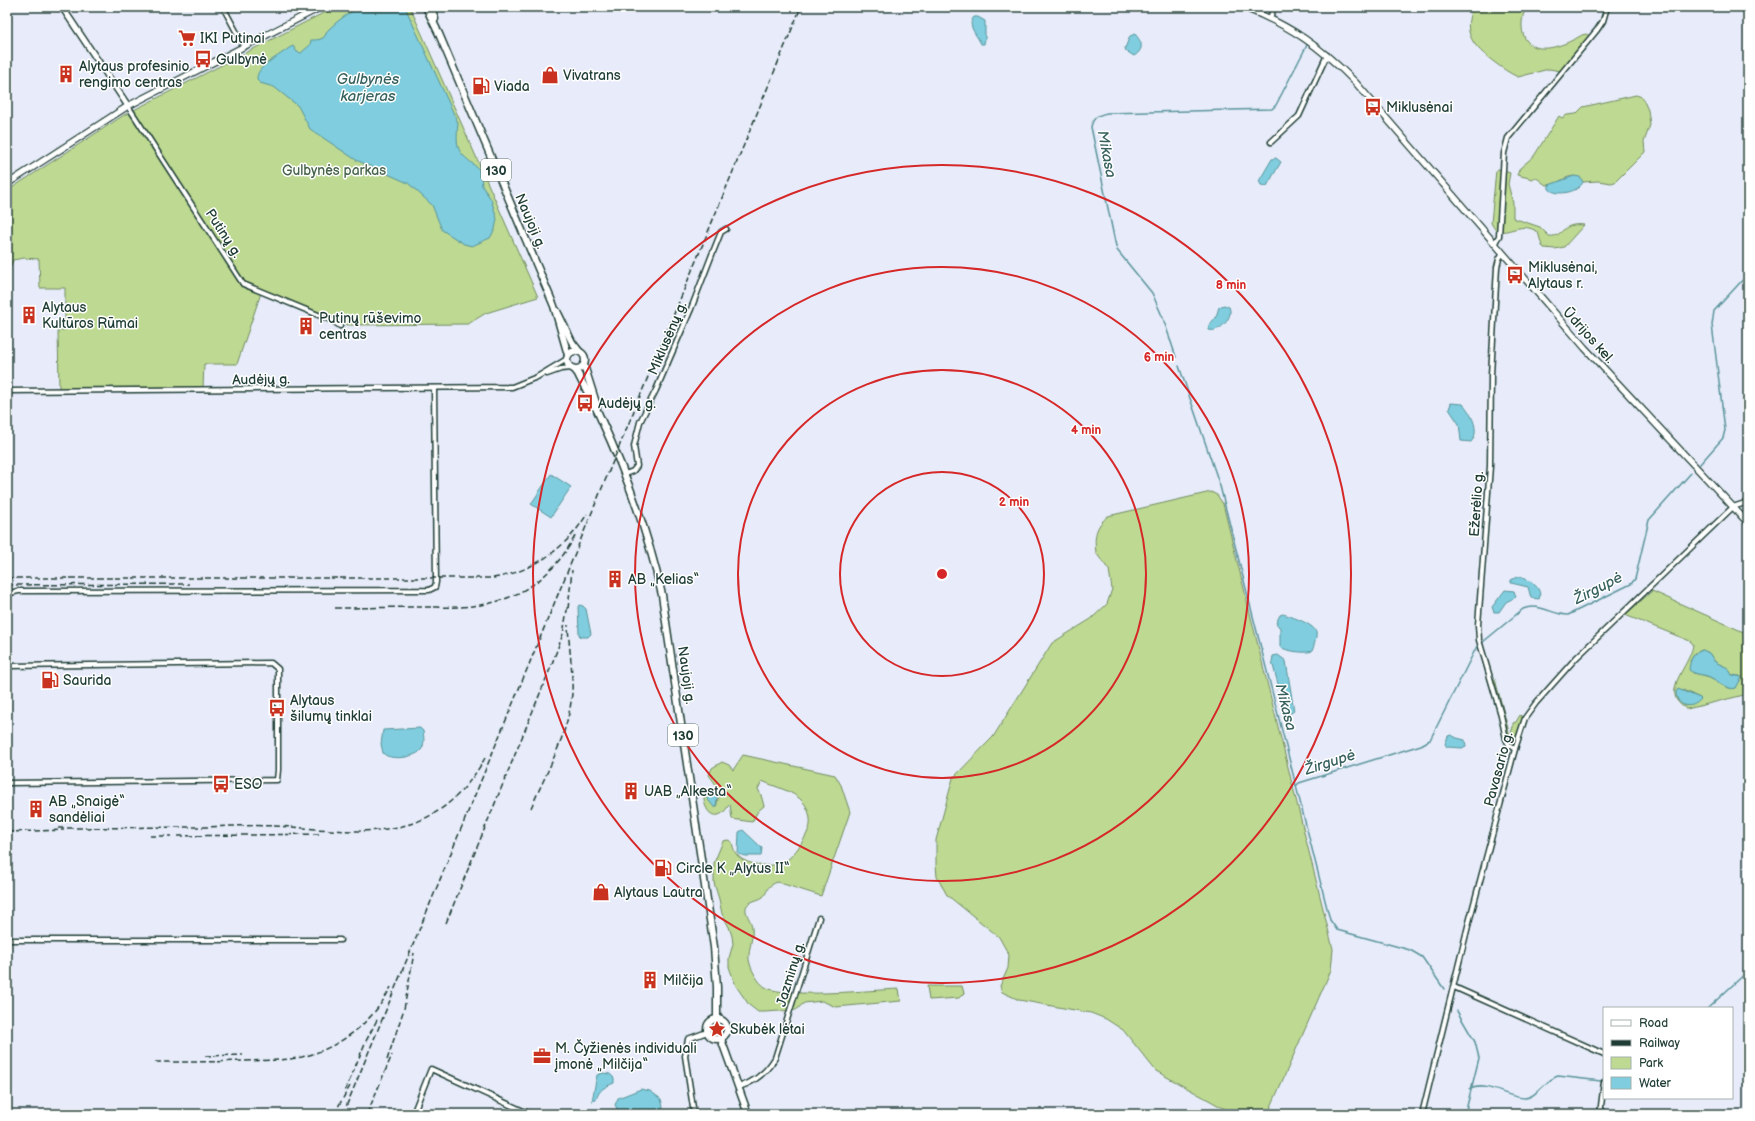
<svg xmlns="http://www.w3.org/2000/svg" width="1755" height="1121" viewBox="0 0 1755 1121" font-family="'Balsamiq Sans',sans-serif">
<rect width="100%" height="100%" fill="#e8ecfa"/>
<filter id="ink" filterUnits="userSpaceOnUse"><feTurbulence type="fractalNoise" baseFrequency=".025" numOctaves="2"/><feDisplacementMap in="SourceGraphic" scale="8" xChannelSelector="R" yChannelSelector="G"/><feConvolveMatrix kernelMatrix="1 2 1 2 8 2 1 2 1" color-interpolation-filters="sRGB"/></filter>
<g filter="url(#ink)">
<!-- green -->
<g fill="#bed991" stroke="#6e8b62" fill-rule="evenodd">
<polygon points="335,7 410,7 538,297 486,313 468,324 348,325 262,290 237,364 204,364 203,388 59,389 58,330 65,330 65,288 40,288 39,259 24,258 13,260 7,276 7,191 124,115"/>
<path d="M 1473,7 L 1526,7 C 1516,30 1524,54 1554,47 C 1563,45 1574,40 1582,35 L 1586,34 L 1590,36 L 1561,71 L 1549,69 L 1518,77 C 1509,73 1502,68 1494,62 C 1474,47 1461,33 1473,7 Z"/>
<path d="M 1636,95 L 1642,97 L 1648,110 L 1650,125 L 1644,142 L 1645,152 L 1615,182 L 1611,183 L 1598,181 L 1583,182 C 1572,168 1561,184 1548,185 C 1543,185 1540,179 1534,177 L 1533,179 L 1517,175 L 1520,168 L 1534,156 L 1559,116 L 1562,118 L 1567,115 L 1576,114 L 1583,107 Z"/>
<path d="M 1498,169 L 1510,173 L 1508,184 L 1513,203 L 1513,218 L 1540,227 L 1549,236 C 1564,238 1560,222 1584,225 L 1564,247 L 1555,249 L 1544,248 L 1542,246 L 1538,232 C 1521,221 1512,234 1496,231 L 1491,223 L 1496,170 Z"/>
<path d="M 1211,492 L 1217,495 L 1223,504 L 1333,949 L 1331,970 L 1270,1109 L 1263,1114 L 1234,1114 L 1156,1071 L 1123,1030 L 1106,1019 L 1091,1013 L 1019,1000 L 1002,992 L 1000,986 L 1008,968 L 1009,955 L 999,937 L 947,895 L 937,877 L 936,865 L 936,840 L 953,778 L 993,737 L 1052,643 L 1091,619 L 1107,604 L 1112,589 L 1109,570 L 1096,553 C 1094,536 1095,527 1108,516 Z"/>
<path d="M 1652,591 L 1748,634 L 1748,694 L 1687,709 C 1657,693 1691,666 1693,644 L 1690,641 L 1625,615 ZM 1702,650 L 1709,653 L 1715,662 L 1727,668 L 1732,675 L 1740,676 L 1736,688 C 1727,691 1717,681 1709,677 C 1704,675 1698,674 1693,673 L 1690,661 L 1695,653 ZM 1683,690 L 1700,698 L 1701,699 L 1685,706 L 1677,699 Z"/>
<polygon points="1492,679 1495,679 1510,736 1513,727 1513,723 1516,722 1520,715 1524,718 1513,745 1509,743"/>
<path d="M 743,755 L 835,775 L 841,785 L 850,812 L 821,896 L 777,882 C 764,888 770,889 763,897 C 758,901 744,901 746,911 C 747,917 752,922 752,928 C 754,940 746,953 750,964 C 753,973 758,982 765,987 C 784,999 872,990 899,989 L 901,1001 L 836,1007 L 822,1001 L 804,1003 L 796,1010 L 764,1012 L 758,1012 L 749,1005 L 736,986 L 729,967 L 729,958 L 733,944 L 732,936 L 729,927 L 722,914 L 719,899 L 714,883 L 714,863 L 723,841 L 728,840 L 732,842 C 733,847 734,852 738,856 C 748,866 772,868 784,862 C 794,857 808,835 810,825 C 811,818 808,807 803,802 C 794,791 775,787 762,781 L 758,789 L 761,795 L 764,806 L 758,811 L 752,822 L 732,819 L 730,804 C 727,807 725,812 721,814 C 709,820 703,804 704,795 L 716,807 C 721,791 718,787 709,775 L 712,768 L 722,762 L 729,765 L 733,770 Z"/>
<polygon points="927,986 962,986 964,993 959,998 929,1000"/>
</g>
<!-- water -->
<g fill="#7fcdde" stroke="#59939a">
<path d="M 392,7 L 405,7 L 458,123 C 455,155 459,151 481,171 L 482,186 L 491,199 L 497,219 L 495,229 L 490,238 L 472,246 L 464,244 L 442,230 L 432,205 L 408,183 L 356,160 L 310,129 L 298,106 L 274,87 L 260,83 L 257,80 C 256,67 273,60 282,53 C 286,51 288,48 293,46 L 297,52 L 301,53 L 310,45 L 311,40 C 316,40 319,40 323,38 C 326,35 326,33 328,30 C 335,23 344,16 353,11 C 363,6 377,15 392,7 Z"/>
<path d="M 974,17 L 978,17 L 985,21 L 985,39 L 984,44 L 981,44 C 977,35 966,25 974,17 Z"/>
<path d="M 1135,34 C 1142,42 1145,49 1134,56 L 1126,51 L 1125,48 L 1130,36 Z"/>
<polygon points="1276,158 1281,162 1267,186 1261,185 1259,181 1272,159"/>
<path d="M 1574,176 L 1580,177 L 1583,182 C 1579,192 1557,197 1549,189 L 1549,185 Z"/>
<path d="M 1224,305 L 1229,307 C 1234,317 1220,333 1209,330 L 1209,325 L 1216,317 L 1219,307 Z"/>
<path d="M 1451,403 L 1463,404 C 1471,413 1481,431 1471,442 L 1461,441 L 1459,424 L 1449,409 Z"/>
<polygon points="551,474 571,487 551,517 531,504"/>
<path d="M 1517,577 C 1527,577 1544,588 1539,599 L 1531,598 L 1528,587 L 1511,583 L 1511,580 Z"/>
<polygon points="1505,590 1514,591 1516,597 1506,602 1499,612 1494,612 1492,607"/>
<polygon points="579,605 583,606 586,609 591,634 588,637 581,637 579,635 578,607"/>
<path d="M 1283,614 C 1290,616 1314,624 1316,632 C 1317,637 1314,646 1312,651 C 1306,654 1286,651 1280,647 L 1280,628 L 1276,623 L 1280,615 Z"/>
<path d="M 1703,650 L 1709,653 L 1715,662 L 1728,668 L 1732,675 L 1742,677 L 1736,688 C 1728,691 1718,681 1710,677 C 1703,674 1695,675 1689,670 C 1690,659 1693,653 1703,650 Z"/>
<polygon points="1278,655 1286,661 1294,711 1289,714 1285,709 1272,662 1273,656"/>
<path d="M 1678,689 L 1700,698 L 1701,699 C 1692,710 1676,707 1676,692 Z"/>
<path d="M 420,728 L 423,731 C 424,737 425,745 421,750 C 415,758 389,761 383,753 L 381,744 L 383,730 Z"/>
<polygon points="1451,735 1457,738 1465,740 1466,746 1462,748 1447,747 1445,744 1448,736"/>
<polygon points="718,787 716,807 714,807 704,795"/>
<polygon points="743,830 762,848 761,856 746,856 738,854 739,832"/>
<path d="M 602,1073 L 610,1074 L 614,1078 L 614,1083 C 605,1087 599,1089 596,1100 L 592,1101 L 597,1075 Z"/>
<polygon points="641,1089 650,1091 661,1099 663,1107 661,1114 620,1114 615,1105 618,1098"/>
</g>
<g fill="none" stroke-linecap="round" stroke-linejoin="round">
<!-- stream -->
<g stroke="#59939a" stroke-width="1.5">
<path d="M 1176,357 L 1163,318 L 1152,293 L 1117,250 L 1115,242 L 1091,127 C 1093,117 1098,115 1107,113 L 1272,109 L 1276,105 L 1307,45"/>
<polyline points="1179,366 1220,486 1330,920 1337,930 1410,950 1422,957 1444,989"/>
<polyline points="1700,464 1723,438 1725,430 1712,325 1714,311 1748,274"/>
<path d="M 1483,642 L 1523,609 C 1539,602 1552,615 1568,615 L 1631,584 L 1635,579 L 1649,520 L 1691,473"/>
<polyline points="1296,786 1299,783 1421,745 1430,740 1477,646"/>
<polyline points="1708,1008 1748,971"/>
<polyline points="1457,1011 1475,1042 1479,1058 1465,1114"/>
<path d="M 1470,1089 C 1489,1081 1506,1098 1525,1098 C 1536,1098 1546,1079 1558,1076 L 1601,1081"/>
</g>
<!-- minor casing -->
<g stroke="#1f3d34" stroke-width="7">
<g id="minor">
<polyline points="223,7 244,46"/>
<polyline points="1270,18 1273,10 1276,7"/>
<polyline points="128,106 243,284 333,321 340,326"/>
<polyline points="1271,142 1299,116 1327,55"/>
<polyline points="1494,244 1499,236 1504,153 1508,138 1597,30 1603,21 1607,7"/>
<polyline points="1502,254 1499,259 1497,267 1491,375 1490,466 1478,625 1479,640 1501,715 1506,739 1509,745 1515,749"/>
<polyline points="547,374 561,369 571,368"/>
<polyline points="7,391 512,387 537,377 567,359"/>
<polyline points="625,474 633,471 637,466 634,446 640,422 656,390 691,309 713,252 721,232 726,229"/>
<polyline points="7,594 18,591 429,590 435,587 436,582 434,388"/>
<polyline points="7,666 271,663 278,669 278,770 277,780 7,783"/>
<polyline points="7,940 340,940"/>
<polyline points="1454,987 1604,1054"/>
<path d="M 739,1087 C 755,1082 766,1073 775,1058 L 819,918"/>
<polyline points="1601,1109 1605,1114"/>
<polyline points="413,1114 431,1069 530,1114"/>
<polyline points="694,1114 685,1056 688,1039 707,1032"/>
<polyline points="1422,1114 1468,926 1515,749 1525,718 1536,703 1576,658 1733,507 1748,502"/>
<polyline points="1600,1114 1604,1082"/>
</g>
</g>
<!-- tertiary casing -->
<g stroke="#1f3d34" stroke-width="8">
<polyline id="tertiary" points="62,7 128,106"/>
</g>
<!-- secondary casing -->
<g stroke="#1f3d34" stroke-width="8">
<g id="secondary">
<path d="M 1243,7 C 1291,26 1320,46 1356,83 L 1585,348 L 1748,523"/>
<polyline points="7,184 128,106 321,7"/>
</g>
</g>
<!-- primary casing -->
<g stroke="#1f3d34" stroke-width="9">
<g id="primary">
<polyline points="426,7 439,34 554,306 568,355"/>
<polyline points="431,7 435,19"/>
<polyline points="557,311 572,342 579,351"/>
<circle cx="576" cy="360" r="9"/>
<polyline points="584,365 597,406"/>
<path d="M 574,369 L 578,374 C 585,389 594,402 600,417 C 627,475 648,533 662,595 L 714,947 L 717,987 L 717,1019"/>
<circle cx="717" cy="1029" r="10"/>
<polyline points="721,1039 748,1114"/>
</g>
</g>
<!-- minor -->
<use href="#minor" stroke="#fff" stroke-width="4"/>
<!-- tertiary -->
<use href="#tertiary" stroke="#fff" stroke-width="5"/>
<!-- secondary -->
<use href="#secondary" stroke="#fff" stroke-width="5.5"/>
<!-- primary -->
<use href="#primary" stroke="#fff" stroke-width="6"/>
<!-- rail -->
<g stroke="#1f3d34" stroke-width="1.5" stroke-dasharray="6 3" stroke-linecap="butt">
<path d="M 7,578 L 493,578 C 532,572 567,548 587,514"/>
<polyline points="7,585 189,584"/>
<path d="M 335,608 C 366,608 396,607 427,607 C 442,607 457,608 472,606 C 518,602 554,576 575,536"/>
<polyline points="568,609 572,570"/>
<path d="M 531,808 C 547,771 569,733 572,693 C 573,670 569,648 568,625"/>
<path d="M 58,828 C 107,828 156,827 206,827 C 229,826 252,825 275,826 C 322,828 370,838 416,822 C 448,810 469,786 485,758"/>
<polyline points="7,832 64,830"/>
<polyline points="150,836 171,836"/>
<polyline points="178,836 320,834"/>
<polyline points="446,923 550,669 563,634 568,604"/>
<polyline points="205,1056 243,1055"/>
<polyline points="387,1060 404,1009 414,953"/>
<path d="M 155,1062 C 185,1062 214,1062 244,1061 C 263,1060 283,1061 302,1057 C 340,1048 373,1022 391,987"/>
<polyline points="345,1091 366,1041 378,1018"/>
<polyline points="334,1114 350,1086"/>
<polyline points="343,1114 801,7"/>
<polyline points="367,1114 392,1055"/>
</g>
</g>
</g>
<!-- distance rings -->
<g fill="none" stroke="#d62828" stroke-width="2">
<circle cx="942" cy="574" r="102"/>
<circle cx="942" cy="574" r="204"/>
<circle cx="942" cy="574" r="307"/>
<circle cx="942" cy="574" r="409"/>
</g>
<!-- icons -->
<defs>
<g id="supermarket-bare" transform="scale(1.38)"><path d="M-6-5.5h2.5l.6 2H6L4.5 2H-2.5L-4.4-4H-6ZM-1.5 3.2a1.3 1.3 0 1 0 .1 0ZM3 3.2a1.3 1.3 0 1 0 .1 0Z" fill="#c8321e" stroke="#fff" stroke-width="2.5" paint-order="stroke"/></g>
<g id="bus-bare" transform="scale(1.38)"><path d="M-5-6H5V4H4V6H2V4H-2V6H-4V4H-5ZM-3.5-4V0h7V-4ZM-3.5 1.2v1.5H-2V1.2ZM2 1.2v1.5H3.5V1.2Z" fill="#c8321e" stroke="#fff" stroke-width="2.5" paint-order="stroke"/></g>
<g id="building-bare" transform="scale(1.38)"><path d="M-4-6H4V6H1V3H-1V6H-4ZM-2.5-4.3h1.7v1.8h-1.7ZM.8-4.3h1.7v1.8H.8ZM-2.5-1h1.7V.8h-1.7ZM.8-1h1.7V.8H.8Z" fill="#c8321e" stroke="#fff" stroke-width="2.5" paint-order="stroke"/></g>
<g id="shop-bare" transform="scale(1.38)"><path d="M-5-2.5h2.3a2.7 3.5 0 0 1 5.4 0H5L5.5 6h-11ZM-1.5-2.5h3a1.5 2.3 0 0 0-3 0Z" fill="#c8321e" stroke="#fff" stroke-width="2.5" paint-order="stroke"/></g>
<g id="fuel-bare" transform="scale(1.38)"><path d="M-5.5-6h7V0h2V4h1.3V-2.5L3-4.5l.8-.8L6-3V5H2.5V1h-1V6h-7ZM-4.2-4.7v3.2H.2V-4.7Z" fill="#c8321e" stroke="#fff" stroke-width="2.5" paint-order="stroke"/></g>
<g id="sight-bare" transform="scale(1.38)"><path d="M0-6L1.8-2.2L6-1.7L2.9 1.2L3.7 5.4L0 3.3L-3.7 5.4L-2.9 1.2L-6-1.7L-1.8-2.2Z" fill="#c8321e" stroke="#fff" stroke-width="2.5" paint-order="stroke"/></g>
<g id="office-bare" transform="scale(1.38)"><path d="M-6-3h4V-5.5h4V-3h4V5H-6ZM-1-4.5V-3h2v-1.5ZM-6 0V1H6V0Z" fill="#c8321e" stroke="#fff" stroke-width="2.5" paint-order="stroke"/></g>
</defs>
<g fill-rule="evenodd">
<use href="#supermarket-bare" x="187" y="38"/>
<use href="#bus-bare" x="203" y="59"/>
<use href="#building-bare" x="66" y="74"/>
<use href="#shop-bare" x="550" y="75"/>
<use href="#fuel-bare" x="481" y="86"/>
<use href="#bus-bare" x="1373" y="107"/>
<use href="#bus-bare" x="1515" y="275"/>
<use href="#building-bare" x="29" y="315"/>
<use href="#building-bare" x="306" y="326"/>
<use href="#bus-bare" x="585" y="403"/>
<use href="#building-bare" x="615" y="579"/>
<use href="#fuel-bare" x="50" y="680"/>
<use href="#bus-bare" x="277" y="708"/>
<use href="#bus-bare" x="221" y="784"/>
<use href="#building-bare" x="631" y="791"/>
<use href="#building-bare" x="36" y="809"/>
<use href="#fuel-bare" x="663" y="868"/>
<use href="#shop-bare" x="601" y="892"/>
<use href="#building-bare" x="650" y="980"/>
<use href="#sight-bare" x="717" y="1029"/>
<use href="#office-bare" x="542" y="1056"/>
</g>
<g text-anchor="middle" stroke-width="3" stroke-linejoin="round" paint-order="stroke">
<!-- shield labels -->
<g fill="#fff" stroke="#627771" stroke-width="1">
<rect x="481" y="159" width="30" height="22" rx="3"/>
<rect x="668" y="724" width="30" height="22" rx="3"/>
</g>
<g font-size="13" font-weight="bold" fill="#1f3d34">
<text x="496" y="175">130</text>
<text x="683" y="740">130</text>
</g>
<!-- poi labels -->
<g font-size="14" fill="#1f3d34" stroke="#fff" text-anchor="start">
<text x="200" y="43">IKI Putinai</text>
<text x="216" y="64">Gulbynė</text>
<text x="79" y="71">Alytaus profesinio<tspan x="79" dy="16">rengimo centras</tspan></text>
<text x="563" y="80">Vivatrans</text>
<text x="494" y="91">Viada</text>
<text x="1386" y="112">Miklusėnai</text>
<text x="1528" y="272">Miklusėnai,<tspan x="1528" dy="16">Alytaus r.</tspan></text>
<text x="42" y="312">Alytaus<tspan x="42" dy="16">Kultūros Rūmai</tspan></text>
<text x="319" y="323">Putinų rūševimo<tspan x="319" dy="16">centras</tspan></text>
<text x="598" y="408">Audėjų g.</text>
<text x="628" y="584">AB „Kelias“</text>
<text x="63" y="685">Saurida</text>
<text x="290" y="705">Alytaus<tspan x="290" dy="16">šilumų tinklai</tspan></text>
<text x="234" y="789">ESO</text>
<text x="644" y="796">UAB „Alkesta“</text>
<text x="49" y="806">AB „Snaigė“<tspan x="49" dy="16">sandėliai</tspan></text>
<text x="676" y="873">Circle K „Alytus II“</text>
<text x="614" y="897">Alytaus Lautra</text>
<text x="663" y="985">Milčija</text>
<text x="730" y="1034">Skubėk lėtai</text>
<text x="555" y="1053">M. Čyžienės individuali<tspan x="555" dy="16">įmonė „Milčija“</tspan></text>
</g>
<!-- park labels -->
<g font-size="14" fill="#47644b" stroke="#fff">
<text x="334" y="175">Gulbynės parkas</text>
</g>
<!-- street labels -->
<g font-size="14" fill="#1f3d34" stroke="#fff">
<text transform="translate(531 221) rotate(67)" y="5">Naujoji g.</text>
<text transform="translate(224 233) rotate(57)" y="5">Putinų g.</text>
<text transform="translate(1589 335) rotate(48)" y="5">Ūdrijos kel.</text>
<text transform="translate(667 338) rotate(-67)" y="5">Miklusėnų g.</text>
<text transform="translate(261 379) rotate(-1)" y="5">Audėjų g.</text>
<text transform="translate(1476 504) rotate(-86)" y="5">Ežerėlio g.</text>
<text transform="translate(687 675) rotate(82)" y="5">Naujoji g.</text>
<text transform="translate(1498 769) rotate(-75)" y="5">Pavasario g.</text>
<text transform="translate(790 974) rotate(-73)" y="5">Jazminų g.</text>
</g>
<!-- water labels -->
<g font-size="15" font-style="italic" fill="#37615e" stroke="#fff">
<text x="368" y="84">Gulbynės<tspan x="368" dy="17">karjeras</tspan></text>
<text transform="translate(1107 154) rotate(79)" y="5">Mikasa</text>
<text transform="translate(1598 588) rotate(-27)" y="5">Žirgupė</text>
<text transform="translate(1286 707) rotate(76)" y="5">Mikasa</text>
<text transform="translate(1330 762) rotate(-18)" y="5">Žirgupė</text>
</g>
</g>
<circle cx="942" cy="574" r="6" fill="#d62828" stroke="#fff" stroke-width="2"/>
<g font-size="12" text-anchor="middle" font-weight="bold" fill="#d62828" stroke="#fff" stroke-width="3" stroke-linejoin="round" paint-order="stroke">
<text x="1231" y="289">8 min</text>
<text x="1159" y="361">6 min</text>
<text x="1086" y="434">4 min</text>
<text x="1014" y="506">2 min</text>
</g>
<!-- margin -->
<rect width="1755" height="1121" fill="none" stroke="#fff" stroke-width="24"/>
<rect x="12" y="12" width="1731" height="1097" fill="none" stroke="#1f3d34" stroke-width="1.5" filter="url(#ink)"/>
<!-- legend -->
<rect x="1603" y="1007" width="130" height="92" fill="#ffffff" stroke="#a5b1ae"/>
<rect x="1611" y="1020" width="20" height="6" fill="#ffffff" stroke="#a5b1ae"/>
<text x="1639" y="1027" font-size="12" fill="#1f3d34">Road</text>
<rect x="1611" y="1040" width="20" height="6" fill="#1f3d34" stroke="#a5b1ae"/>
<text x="1639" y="1047" font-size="12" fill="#1f3d34">Railway</text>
<rect x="1611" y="1057" width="20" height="12" fill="#bed991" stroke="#a5b1ae"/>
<text x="1639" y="1067" font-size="12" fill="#1f3d34">Park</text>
<rect x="1611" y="1077" width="20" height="12" fill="#7fcdde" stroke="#a5b1ae"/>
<text x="1639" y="1087" font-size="12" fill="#1f3d34">Water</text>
</svg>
